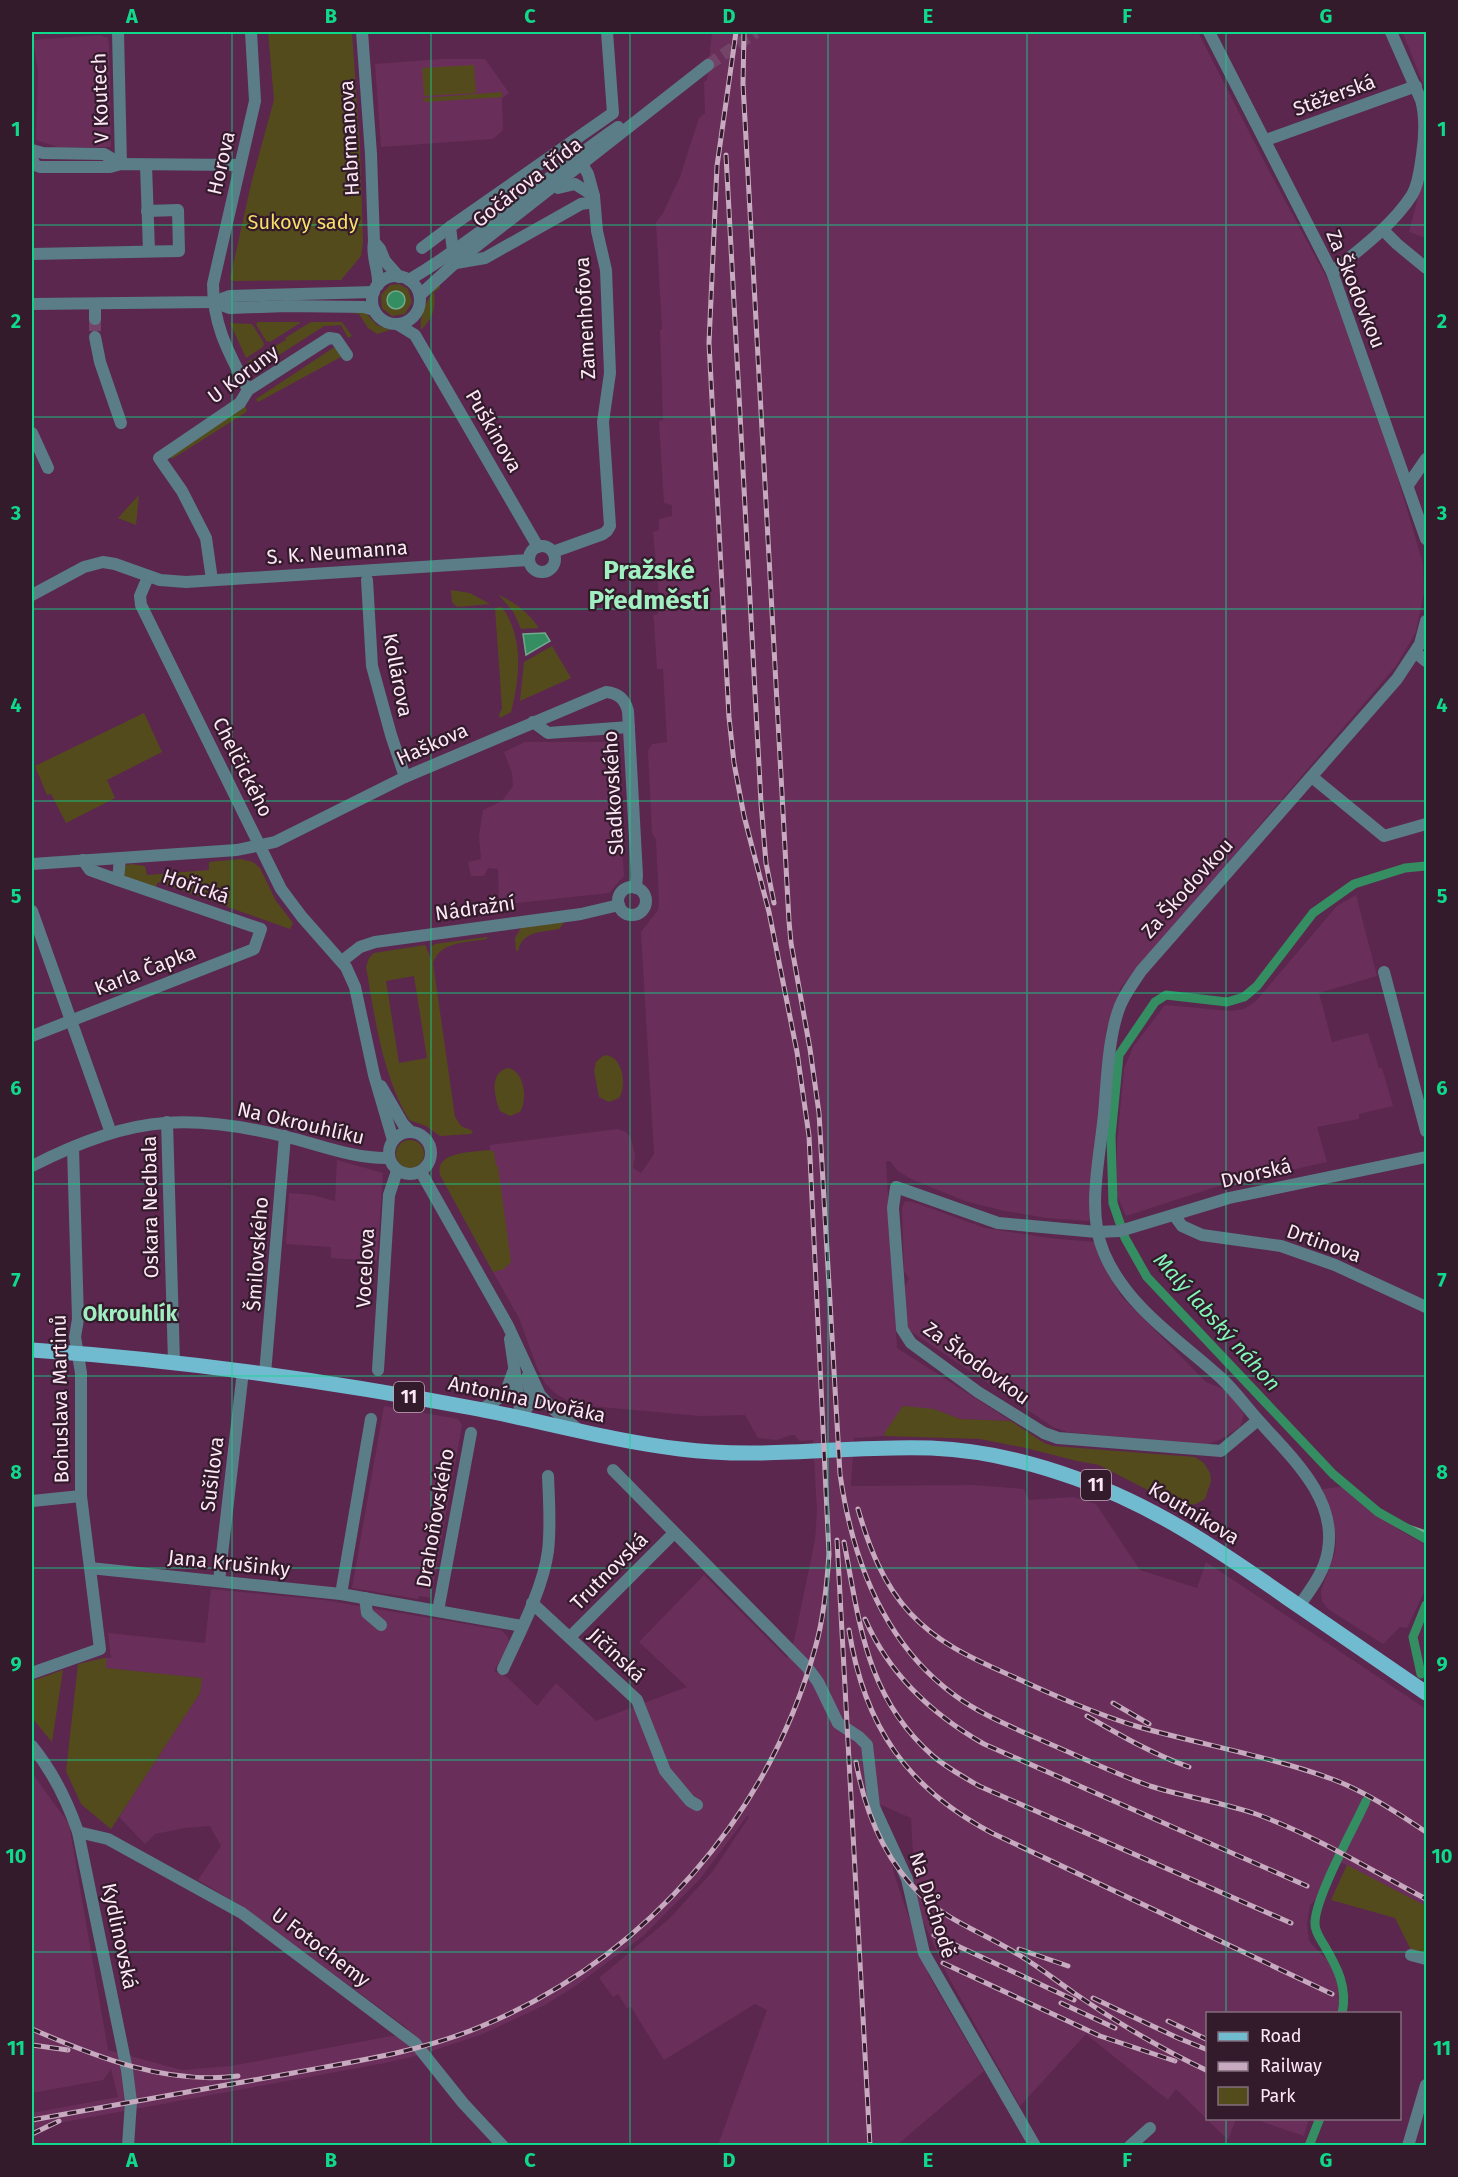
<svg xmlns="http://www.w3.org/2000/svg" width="1458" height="2177" viewBox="0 0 1458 2177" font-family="'Fira Sans',sans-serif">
<rect width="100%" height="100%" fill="#5b274e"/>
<!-- built -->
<g fill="#692f5a">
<polygon points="712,32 1198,32 1267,167 1329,282 1396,472 1423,564 1424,592 1416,632 1396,666 1121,987 1106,1030 1089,1221 1047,1218 1005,1211 965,1201 911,1179 898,1171 890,1161 886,1161 897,1348 1011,1421 960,1419 934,1409 885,1432 884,1436 854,1438 851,1486 974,1485 1024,1489 1029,1500 1074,1497 1096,1504 1140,1570 1197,1588 1206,1562 1426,1709 1426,1906 1334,1859 1331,1878 1322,1893 1310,1905 1307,1924 1309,1941 1321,1954 1340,1969 1344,1993 1339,2013 1208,2014 1208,2118 1236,2119 1228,2140 1176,2089 1168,2100 1086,2034 1020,2106 947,1974 916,1906 911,1818 881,1805 894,1874 929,1976 984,2071 897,2145 718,2145 767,2010 755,2004 664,2060 631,2007 627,2008 618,1994 613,1997 599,1978 669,1919 713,1871 749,1817 747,1816 700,1879 643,1936 577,1985 545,2005 483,2034 420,2055 385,2063 32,2128 32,2113 118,2097 111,2069 103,2080 32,2093 32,1773 69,1824 108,2050 182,2070 231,2066 391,2036 410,2037 407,2028 240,1905 198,1880 221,1846 210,1826 185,1828 155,1834 145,1844 119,1817 200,1693 201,1678 106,1668 106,1658 111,1658 108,1633 205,1643 211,1589 324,1600 501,1630 507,1636 510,1643 494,1671 507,1677 537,1706 556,1683 596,1721 687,1687 639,1642 704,1575 787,1658 794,1641 815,1540 817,1511 813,1440 799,1441 795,1435 791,1435 777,1440 758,1438 745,1415 700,1416 579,1405 568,1401 555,1393 545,1383 538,1370 519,1318 493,1272 498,1271 496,1167 494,1154 490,1150 490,1145 618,1129 626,1132 631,1138 635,1155 633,1168 641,1173 654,1154 641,932 658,910 659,904 656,840 652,833 648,751 652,744 667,742 663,669 657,669 654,622 653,615 658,614 659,596 653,532 659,530 659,519 672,516 672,505 664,503 659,421 663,420 660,330 662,329 656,222 662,215 680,177 699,118 705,113 704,82 707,80"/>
<polygon points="1402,32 1426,32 1426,91 1409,48"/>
<polygon points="100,35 108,38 109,44 111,147 57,147 36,140 38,71 33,40"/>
<polygon points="441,59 485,59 509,93 502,98 503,130 493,139 381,147 375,64"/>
<polygon points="1426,166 1426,238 1409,232"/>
<polygon points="525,742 616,742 624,876 609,893 499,905 498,869 488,868 484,876 471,876 468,862 481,859 479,836 483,810 502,801 513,786 512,773 504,752"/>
<polygon points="1356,895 1377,976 1319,993 1332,1042 1368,1033 1379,1068 1382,1068 1393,1106 1359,1114 1359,1119 1317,1127 1327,1162 1219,1186 1126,1216 1116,1193 1117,1143 1124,1069 1133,1047 1165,1005 1231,1011 1244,1009 1256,1001 1337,906"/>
<polygon points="337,1160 383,1173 377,1261 331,1258 331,1247 286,1244 289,1193 312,1195 335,1201"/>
<polygon points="905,1201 913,1202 985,1228 1049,1238 1094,1242 1100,1259 1121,1296 1206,1382 1226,1390 1244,1414 1240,1427 1221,1439 1206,1445 1067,1432 1053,1427 906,1328 905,1286 909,1279 904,1271 902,1208"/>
<polygon points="384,1406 458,1419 462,1425 431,1598 419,1596 418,1599 352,1588"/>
<polygon points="1347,1486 1399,1530 1426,1545 1426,1588 1407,1628 1400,1627 1383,1644 1328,1609 1322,1601 1321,1591 1335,1553 1336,1539 1334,1524 1322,1489"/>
<polygon points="1254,2119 1309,2119 1304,2136"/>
</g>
<!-- green -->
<g fill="#544b1d" fill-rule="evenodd">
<polygon points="268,32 352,32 360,148 363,242 361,256 341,280 234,281 230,279 252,180 274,100"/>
<polygon points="474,65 476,93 424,96 422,68"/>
<polygon points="502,92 502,97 424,102 423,98"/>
<path d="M 440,283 L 440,288 L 434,292 C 436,308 433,318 421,330 C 419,314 430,293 440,283 Z"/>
<polygon points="399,284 408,289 412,302 405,314 392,316 382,308 381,295 390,285"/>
<polygon points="365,312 377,325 390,330 377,334 368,328 359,314 351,313"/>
<polygon points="258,322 299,322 300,323 270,342 266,341 256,324"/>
<polygon points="311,322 342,322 352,336 348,338 341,325 324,326 253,372 247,362 286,340 285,338"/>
<polygon points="230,323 252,324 264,343 263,347 246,358"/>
<polygon points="333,348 335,348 341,357 258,402 256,399"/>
<polygon points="245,406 247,410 245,413 172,459 170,456"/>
<polygon points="139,495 136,525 118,518"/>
<polygon points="451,590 470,593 490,604 457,607 452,602"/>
<path d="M 499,595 C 516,603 529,613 539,628 L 521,629 L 514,613 Z"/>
<path d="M 502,607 C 524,638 520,677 511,712 L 500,718 L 499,715 L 502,708 L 495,608 Z"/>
<polygon points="552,646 571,678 520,701 524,662"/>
<polygon points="144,713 162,752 107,780 115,798 66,823 51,794 47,795 35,766"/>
<polygon points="241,859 253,862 260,868 276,901 293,923 290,929 158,882 156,887 127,878 123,874 126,865 131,864 145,866 147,875 209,870 209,862"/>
<path d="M 565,921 L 559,929 C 542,932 522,931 518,951 L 516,951 L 515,938 L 521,928 Z"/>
<path d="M 487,937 L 487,939 C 466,943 440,941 433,963 L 455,1117 L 461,1126 L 473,1131 L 471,1134 L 440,1136 L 426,1126 L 409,1120 C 382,1074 375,1018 366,967 L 369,958 L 374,953 L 425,945 L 432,961 L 431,947 L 435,944 ZM 414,976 L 427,1058 L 399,1063 L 386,981 Z"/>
<path d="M 607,1055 C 623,1059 627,1085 619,1098 L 609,1102 L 599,1097 L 594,1071 L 596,1062 L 603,1056 Z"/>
<path d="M 508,1068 C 524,1071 528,1099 520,1112 L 510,1116 L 500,1111 C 494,1097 489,1072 508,1068 Z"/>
<circle cx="410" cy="1154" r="14"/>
<path d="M 490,1150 L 494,1152 L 496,1166 L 498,1166 L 511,1262 L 504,1269 L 493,1272 L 440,1175 C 434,1151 474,1152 490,1150 Z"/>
<polygon points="903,1406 934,1409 960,1419 1011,1421 1044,1443 1053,1446 1195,1457 1204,1463 1210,1473 1211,1481 1205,1499 1196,1504 1190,1505 1173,1503 1099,1465 1077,1461 1026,1448 980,1439 884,1436 885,1432"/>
<polygon points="104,1658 106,1658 106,1668 202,1678 200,1693 111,1829 81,1804 66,1771 78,1664"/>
<polygon points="63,1670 52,1742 32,1718 32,1681"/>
<polygon points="1347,1865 1426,1906 1426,1955 1411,1950 1395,1918 1331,1900"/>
</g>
<!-- water -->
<g fill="#358e61" stroke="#71a98d" stroke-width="1.5">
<circle cx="396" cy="300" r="9"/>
<polygon points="545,633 550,641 526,655 523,634"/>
</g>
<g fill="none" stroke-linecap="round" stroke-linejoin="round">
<!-- stream -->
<polyline stroke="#71a98d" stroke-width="3" points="1394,1521 1426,1532"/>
<!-- canal -->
<g stroke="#358e61" stroke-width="9">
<polyline points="1426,866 1405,868 1354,884 1313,913 1257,986 1244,997 1227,1002 1166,995 1155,1002 1119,1055 1111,1136 1113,1203 1125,1238 1147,1277 1333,1474 1378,1512 1426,1539"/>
<polyline points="1421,1674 1413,1637 1426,1605"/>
<path d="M 1342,2014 C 1348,1987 1337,1967 1324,1945 C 1320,1938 1315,1932 1315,1924 C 1314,1899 1354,1828 1366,1801"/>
<polyline points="1309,2146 1320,2118"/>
</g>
<!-- minor-tunnel -->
<g stroke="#734467" stroke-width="12" stroke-dasharray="12 6" stroke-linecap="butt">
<polyline points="708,65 756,32"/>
<polyline points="95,319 95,337"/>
</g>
<!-- minor -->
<g stroke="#5a7d87" stroke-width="12">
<polyline points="118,32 121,164"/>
<path d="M 362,32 L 371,154 L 374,242 C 371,257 379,269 378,285"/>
<polyline points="1209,32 1332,272 1426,539"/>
<polyline points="1266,140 1416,86"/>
<polyline points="32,150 43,153 104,154 121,164"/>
<polyline points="32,158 35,165 40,167 110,167 121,164 240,165"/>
<polyline points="146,165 149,251"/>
<polyline points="558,188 575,184 594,196"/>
<polyline points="1383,230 1397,244 1426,268"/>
<polyline points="374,242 380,249 385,261 399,277"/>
<polyline points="422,248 450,227"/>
<polyline points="453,251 450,227 613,113 607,32"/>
<polyline points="32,254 179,251 178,210 147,211"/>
<polyline points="456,263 485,258 581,204 594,202"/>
<path d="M 1332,272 C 1360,249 1392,226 1412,195 C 1419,183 1420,168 1422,155 C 1425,135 1426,118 1421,100 L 1391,32"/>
<circle cx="396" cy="300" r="24"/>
<path d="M 409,280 C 483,236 547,175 618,127"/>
<polyline points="420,295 455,263 708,65"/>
<polyline points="213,302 230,308 287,306 364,307 374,310"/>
<polyline points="32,304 213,302 230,296 374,292"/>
<polyline points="95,319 95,304"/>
<polyline points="397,324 415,335 538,547"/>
<polyline points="95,337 100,362 121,423"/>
<path d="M 248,390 C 229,353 213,326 213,284 L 255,101 L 251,32"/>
<polyline points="32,433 48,468"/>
<polyline points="1408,485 1426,459"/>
<circle cx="542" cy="559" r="13"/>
<polyline points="553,552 603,534 607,531 610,526 603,422 610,373 606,270 597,231 594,196 588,174 582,164"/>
<polyline points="148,577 140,596 141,605 281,889 302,917 346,967 355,987 374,1075 393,1140"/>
<polyline points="212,580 206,538 182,491 159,458 240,403 248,390 329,338 336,339 347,355"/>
<polyline points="367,580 372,666 391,735 405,777"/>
<polyline points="32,595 84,567 103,562 115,564 160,580 186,582 529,560"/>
<polyline points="1415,652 1426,661"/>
<polyline points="533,722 548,733 629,727"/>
<polyline points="1312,777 1384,836 1426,824"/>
<polyline points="83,860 90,870 118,880"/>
<path d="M 32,864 L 237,850 L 275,842 L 405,777 L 606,692 C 618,693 625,699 628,711 L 637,875 L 636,888"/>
<circle cx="632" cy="901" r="14"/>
<polyline points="32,911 111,1133"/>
<polyline points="342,961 360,947 375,942 581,914 619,905"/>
<polyline points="1384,972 1426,1131"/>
<polyline points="32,1036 254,949 261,929 118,880 120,858"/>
<polyline points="381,1086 403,1124 411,1132"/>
<polyline points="167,1122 174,1362"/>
<circle cx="410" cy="1153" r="21"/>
<path d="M 32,1166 C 73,1145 119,1126 165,1123 C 203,1120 246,1127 283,1136 C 318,1144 353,1159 389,1158"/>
<polyline points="421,1172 508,1326 540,1395 553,1409 580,1431"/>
<polyline points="1174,1215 1182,1226 1202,1235 1281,1246 1335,1265 1426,1307"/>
<polyline points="510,1339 520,1408 524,1415 532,1420"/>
<polyline points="378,1370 389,1195 397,1171"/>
<polyline points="265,1374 285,1136"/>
<polyline points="481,1410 505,1394 513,1372"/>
<path d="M 516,1415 C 537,1407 530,1395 527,1377"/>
<polyline points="1258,1420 1221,1451 1058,1438 1044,1433 978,1392 911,1343 902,1329 893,1208 896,1187 998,1223 1097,1232 1120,1231 1229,1198 1426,1157"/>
<polyline points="613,1470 807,1667 818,1682 838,1723 859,1737 867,1745 874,1807 907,1879 924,1953 1035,2146"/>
<polyline points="32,1501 81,1496"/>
<polyline points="90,1568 341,1594 522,1626"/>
<polyline points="219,1581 243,1371"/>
<polyline points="341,1594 371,1419"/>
<polyline points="365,1598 367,1613 381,1625"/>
<polyline points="532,1603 637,1700 665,1771 690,1801 697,1805"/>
<path d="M 1299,1606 C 1311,1589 1325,1571 1328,1550 C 1337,1498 1291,1457 1260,1422 C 1247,1408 1236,1392 1221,1378 C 1178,1339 1127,1307 1104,1253 C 1086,1212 1100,1157 1104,1114 C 1107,1081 1108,1036 1120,1006 C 1125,993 1134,982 1141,971 L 1397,679 L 1420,644 L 1426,621"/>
<polyline points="438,1611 471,1433"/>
<polyline points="570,1637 674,1533"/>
<path d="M 503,1669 C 519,1634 543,1589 548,1551 C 551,1526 549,1501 548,1476"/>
<polyline points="32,1673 100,1649 81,1496 81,1373 75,1337 78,1319 73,1148"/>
<path d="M 32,1746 C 53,1772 67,1800 78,1832 L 127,2070 L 131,2102 L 128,2146"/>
<polyline points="78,1832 108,1839 242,1913 415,2043 463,2103 503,2146"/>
<polyline points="1411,1955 1426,1959"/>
<polyline points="1130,2146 1150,2128"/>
<polyline points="1408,2146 1426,2085"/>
</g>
<!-- major -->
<path stroke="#71bbd0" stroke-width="15" d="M 32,1350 C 182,1360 330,1381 478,1409 C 545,1422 612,1441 680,1449 C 764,1460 847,1445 931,1448 C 981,1450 1028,1461 1075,1478 C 1153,1505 1219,1550 1286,1597 C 1333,1629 1380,1661 1426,1693"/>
<!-- rail casing -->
<g stroke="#c8aac0" stroke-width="5">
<g id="rail">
<path d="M 744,32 L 743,84 L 789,921 L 791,943 L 810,1049 L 819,1113 L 840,1474 C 852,1558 882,1641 953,1694 C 982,1716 1017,1729 1050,1744 C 1083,1758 1116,1774 1150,1786 C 1185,1797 1221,1802 1256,1814 C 1314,1835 1371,1870 1426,1899"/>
<polyline points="726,155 761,803 766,863 774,903"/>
<path d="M 858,1509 C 869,1547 883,1584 910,1613 C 937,1642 969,1657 1005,1673 C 1049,1693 1092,1713 1139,1727 C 1203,1745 1269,1756 1332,1779 C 1366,1792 1396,1812 1426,1832"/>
<polyline points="837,1540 870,2146"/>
<path d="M 844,1542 C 860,1625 866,1697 933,1756 C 947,1768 964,1777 979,1786 L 1291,1923"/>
<path d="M 865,1619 C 889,1674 933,1715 984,1744 L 1307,1886"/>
<path d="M 849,1630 C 864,1726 907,1788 992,1833 L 1332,1994"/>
<polyline points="1113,1703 1149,1724"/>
<path d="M 1087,1716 C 1120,1735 1152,1754 1189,1767"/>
<path d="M 856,1762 C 865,1812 884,1859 921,1895 C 946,1920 983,1933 1014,1952 C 1035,1964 1054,1979 1074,1993 C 1116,2022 1161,2049 1208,2071"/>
<polyline points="934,1935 1074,2000"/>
<polyline points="1019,1949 1068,1966"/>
<polyline points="943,1963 1100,2036 1175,2061"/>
<polyline points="1093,1998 1178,2038 1208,2050"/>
<polyline points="1061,2003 1115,2028"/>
<polyline points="1168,2021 1208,2040"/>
<path d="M 32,2029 C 96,2057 166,2085 238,2076"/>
<polyline points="32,2045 68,2050"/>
<path d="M 32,2120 C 119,2104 206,2089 293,2073 C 356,2061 421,2052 482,2026 C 645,1958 769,1816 816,1645 C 824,1616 827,1584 829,1554 L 809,1136 L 797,1052 L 769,912 L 744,816 L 734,763 L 729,717 L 709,343 L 717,166 L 736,32"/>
<polyline points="32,2134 59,2121"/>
</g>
</g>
<!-- rail -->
<use href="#rail" stroke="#331b2c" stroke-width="3" stroke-dasharray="9" stroke-linecap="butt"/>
</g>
<!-- grid -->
<path fill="none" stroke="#0fd98a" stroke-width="1.5" stroke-opacity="0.55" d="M 232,32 L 232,2146M 431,32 L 431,2146M 630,32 L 630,2146M 828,32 L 828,2146M 1027,32 L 1027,2146M 1226,32 L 1226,2014M 32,225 L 1426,225M 32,417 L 1426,417M 32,609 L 1426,609M 32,801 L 1426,801M 32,993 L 1426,993M 32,1184 L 1426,1184M 32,1376 L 1426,1376M 32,1568 L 1426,1568M 32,1760 L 1426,1760M 32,1952 L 1426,1952M 1226,2118 L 1226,2146"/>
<g text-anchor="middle" stroke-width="4.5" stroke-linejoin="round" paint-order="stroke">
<!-- shield labels -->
<g fill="#331b2c" stroke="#c0aab9" stroke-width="1.5">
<rect x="394" y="1382" width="30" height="30" rx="4.5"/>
<rect x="1081" y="1470" width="30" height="30" rx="4.5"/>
</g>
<g font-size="18" font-weight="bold" fill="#fce8f5">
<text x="409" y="1403">11</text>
<text x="1096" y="1491">11</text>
</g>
<!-- street labels -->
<g font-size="20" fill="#fce8f5" stroke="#331b2c">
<text transform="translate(1334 95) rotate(-20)" y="7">Stěžerská</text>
<text transform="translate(100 98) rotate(-92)" y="7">V Koutech</text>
<text transform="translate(349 138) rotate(-93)" y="7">Habrmanova</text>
<text transform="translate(221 163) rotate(-77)" y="7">Horova</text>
<text transform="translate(527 182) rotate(-38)" y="7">Gočárova třída</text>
<text transform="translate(1356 289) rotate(68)" y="7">Za Škodovkou</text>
<text transform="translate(585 318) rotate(-93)" y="7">Zamenhofova</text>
<text transform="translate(243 374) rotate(-37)" y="7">U Koruny</text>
<text transform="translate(494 431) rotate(60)" y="7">Puškinova</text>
<text transform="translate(337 552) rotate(-4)" y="7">S. K. Neumanna</text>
<text transform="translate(398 675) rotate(79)" y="7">Kollárova</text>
<text transform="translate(432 744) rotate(-24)" y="7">Haškova</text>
<text transform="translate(243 767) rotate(63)" y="7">Chelčického</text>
<text transform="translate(613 793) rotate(-93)" y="7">Sladkovského</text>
<text transform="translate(196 886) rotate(19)" y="7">Hořická</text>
<text transform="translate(1187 888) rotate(-48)" y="7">Za Škodovkou</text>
<text transform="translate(475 908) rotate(-8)" y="7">Nádražní</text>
<text transform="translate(145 970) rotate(-21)" y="7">Karla Čapka</text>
<text transform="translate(301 1123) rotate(13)" y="7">Na Okrouhlíku</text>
<text transform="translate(1256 1173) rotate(-13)" y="7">Dvorská</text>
<text transform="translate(150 1207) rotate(-91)" y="7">Oskara Nedbala</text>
<text transform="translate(1324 1243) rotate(20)" y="7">Drtinova</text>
<text transform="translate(257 1254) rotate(-86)" y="7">Šmilovského</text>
<text transform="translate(365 1268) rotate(-87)" y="7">Vocelova</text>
<text transform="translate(977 1363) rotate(36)" y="7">Za Škodovkou</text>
<text transform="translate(60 1399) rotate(-91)" y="7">Bohuslava Martinů</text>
<text transform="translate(527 1399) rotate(12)" y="7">Antonína Dvořáka</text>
<text transform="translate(212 1474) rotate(-83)" y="7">Sušilova</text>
<text transform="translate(1194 1513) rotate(31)" y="7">Koutníkova</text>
<text transform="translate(435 1518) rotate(-80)" y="7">Drahoňovského</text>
<text transform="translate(229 1563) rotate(6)" y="7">Jana Krušinky</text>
<text transform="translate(609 1571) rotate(-45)" y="7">Trutnovská</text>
<text transform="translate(617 1655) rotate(43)" y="7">Jičínská</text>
<text transform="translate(933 1905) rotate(72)" y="7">Na Důchodě</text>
<text transform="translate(120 1936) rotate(78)" y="7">Kydlinovská</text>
<text transform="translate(321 1947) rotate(37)" y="7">U Fotochemy</text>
</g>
<!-- park labels -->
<g font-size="20" fill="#f6de68" stroke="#331b2c">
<text x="303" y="229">Sukovy sady</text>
</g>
<!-- neighbourhood labels -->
<g font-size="21" font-weight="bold" fill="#a0efc1" stroke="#331b2c">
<text x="130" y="1321">Okrouhlík</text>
</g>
<!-- water labels -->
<g font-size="21" font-style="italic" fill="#82f7b8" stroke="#331b2c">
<text transform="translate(1217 1322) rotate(48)" y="7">Malý labský náhon</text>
</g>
<!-- district labels -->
<g font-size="26" font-weight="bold" fill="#a0efc1" stroke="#331b2c">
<text x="649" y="579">Pražské<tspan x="649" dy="30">Předměstí</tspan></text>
</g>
</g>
<!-- border -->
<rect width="1458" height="2177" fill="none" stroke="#331b2c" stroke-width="66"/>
<!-- legend -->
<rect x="1206" y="2012" width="195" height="108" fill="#331b2c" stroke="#836d7c" stroke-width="1.5"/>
<rect x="1218" y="2032" width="30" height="9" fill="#71bbd0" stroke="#836d7c" stroke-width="1.5"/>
<text x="1260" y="2042" font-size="18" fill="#fce8f5">Road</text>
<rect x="1218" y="2062" width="30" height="9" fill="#c8aac0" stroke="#836d7c" stroke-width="1.5"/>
<text x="1260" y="2072" font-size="18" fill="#fce8f5">Railway</text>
<rect x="1218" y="2087" width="30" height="18" fill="#544b1d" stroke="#836d7c" stroke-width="1.5"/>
<text x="1260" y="2102" font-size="18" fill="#fce8f5">Park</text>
<rect x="33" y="33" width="1392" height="2111" fill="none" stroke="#0fd98a" stroke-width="2"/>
<g font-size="20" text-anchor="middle" font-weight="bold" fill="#0fd98a">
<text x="132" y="23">A</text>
<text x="331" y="23">B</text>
<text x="530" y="23">C</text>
<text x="729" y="23">D</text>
<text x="928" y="23">E</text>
<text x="1127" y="23">F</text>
<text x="1326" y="23">G</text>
<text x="16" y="136">1</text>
<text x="1442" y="136">1</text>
<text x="16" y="328">2</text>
<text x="1442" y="328">2</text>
<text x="16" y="520">3</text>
<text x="1442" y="520">3</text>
<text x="16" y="712">4</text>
<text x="1442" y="712">4</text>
<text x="16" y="903">5</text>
<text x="1442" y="903">5</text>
<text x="16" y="1095">6</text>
<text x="1442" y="1095">6</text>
<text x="16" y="1287">7</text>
<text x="1442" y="1287">7</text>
<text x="16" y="1479">8</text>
<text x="1442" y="1479">8</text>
<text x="16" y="1671">9</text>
<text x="1442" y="1671">9</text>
<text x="16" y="1863">10</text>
<text x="1442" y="1863">10</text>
<text x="16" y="2055">11</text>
<text x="1442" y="2055">11</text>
<text x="132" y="2167">A</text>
<text x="331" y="2167">B</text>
<text x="530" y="2167">C</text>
<text x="729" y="2167">D</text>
<text x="928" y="2167">E</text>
<text x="1127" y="2167">F</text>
<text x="1326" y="2167">G</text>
</g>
</svg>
